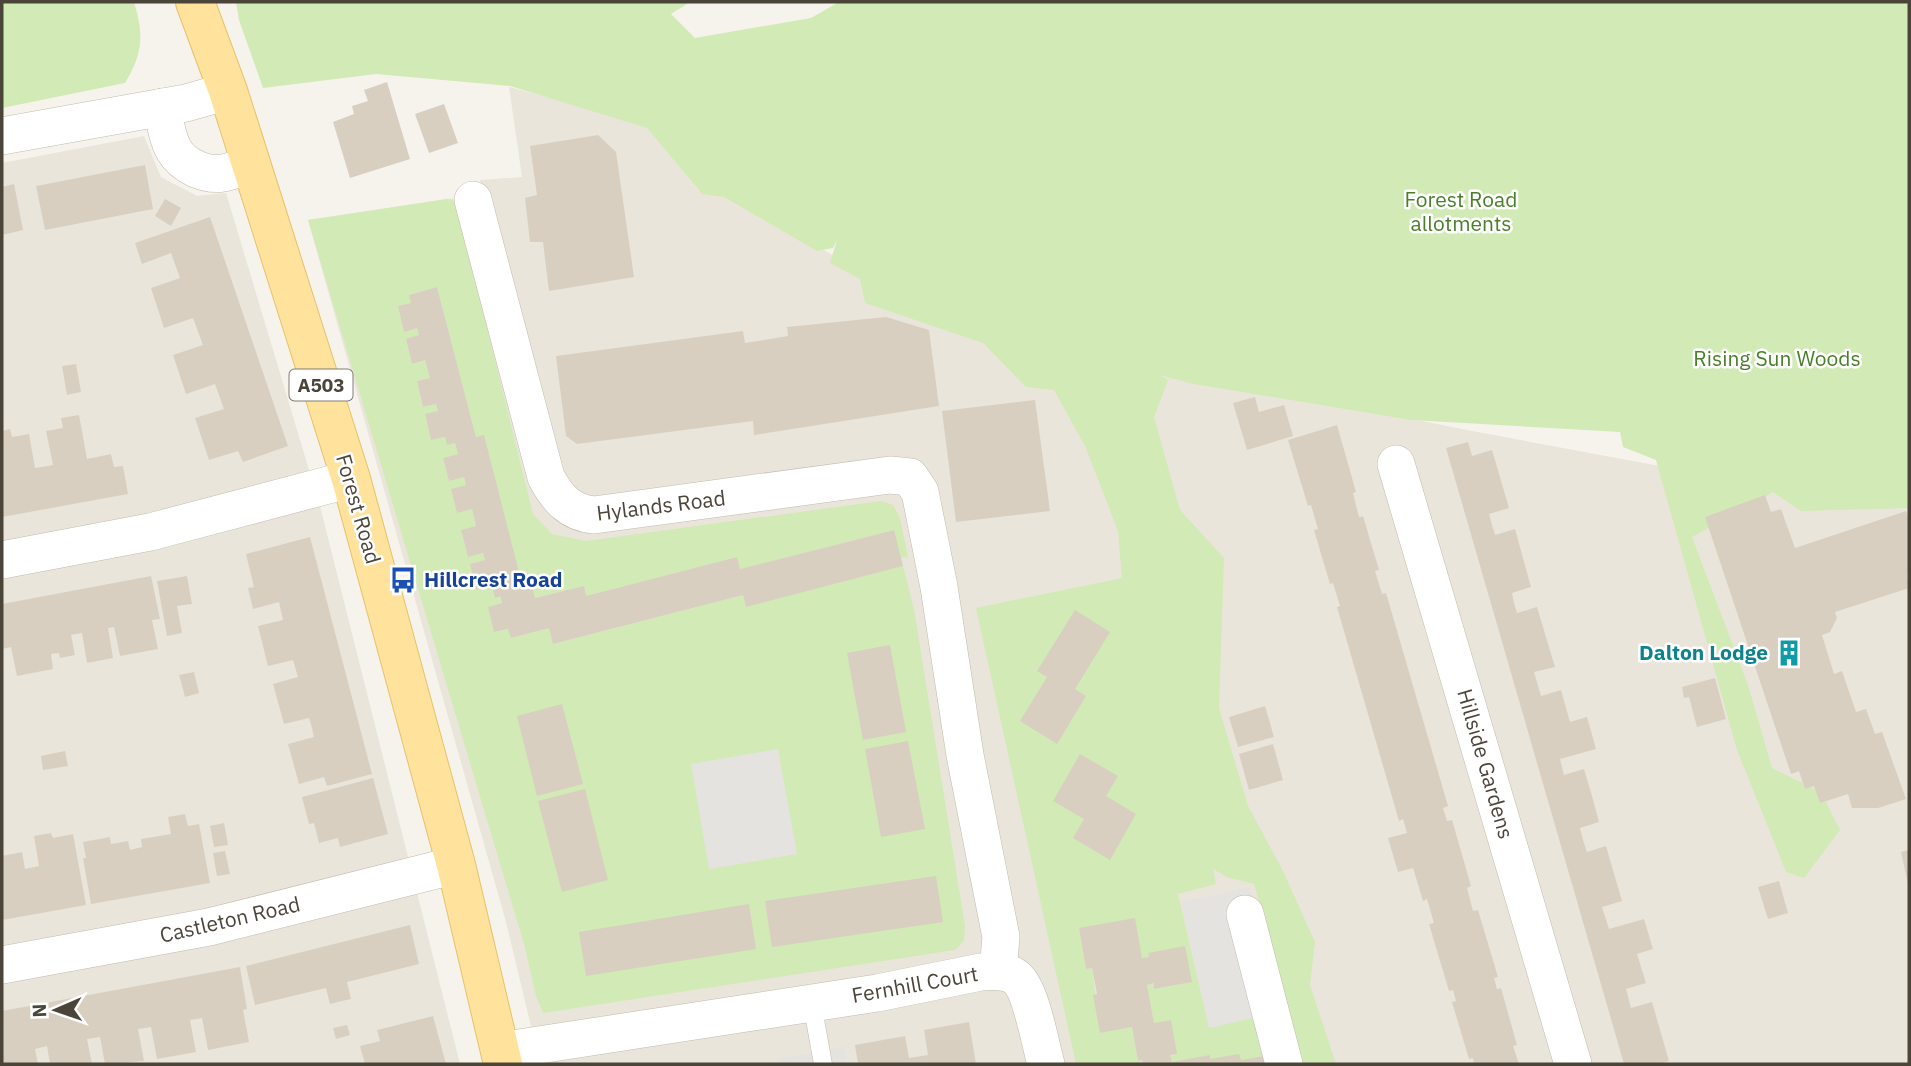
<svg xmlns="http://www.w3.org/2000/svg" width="1911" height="1066" viewBox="0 0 1911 1066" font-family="'IBM Plex Sans',sans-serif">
<rect width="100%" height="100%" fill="#f6f3ec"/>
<!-- residential -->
<g fill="#eae5da">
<polygon points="509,87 644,123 699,191 723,194 858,269 1308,398 1472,431 1794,491 1909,497 1909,1064 540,1064 506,922 308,220 447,199 483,196 480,180 522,177"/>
<polygon points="144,136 161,177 197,196 226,193 321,510 460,1064 2,1064 2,163"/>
</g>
<!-- green -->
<g fill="#d2eab5">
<path d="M 2,2 L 134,2 C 144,35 143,53 125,83 L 2,108 Z"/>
<polygon points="236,2 690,2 671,14 695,38 811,18 839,2 1909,2 1909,508 1801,511 1773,492 1692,537 1748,685 1772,768 1821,792 1840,830 1804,878 1786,872 1737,750 1656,460 1623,447 1620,432 1411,420 1194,384 1159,375 1168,380 1154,417 1180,510 1224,558 1219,708 1248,806 1282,869 1315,942 1310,985 1336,1064 1296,1064 1269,934 1254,884 1227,877 1213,869 1216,884 1178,894 1209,1027 1261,1016 1270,1055 1241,1060 1210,1059 1210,1056 1172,1062 1170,1055 1177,1054 1154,1023 1147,985 1154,983 1155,989 1191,982 1185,947 1148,953 1149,957 1142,958 1079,928 1086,969 1092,968 1100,1033 1132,1027 1138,1061 1142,1060 1143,1064 1076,1064 976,608 1122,578 1118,531 1085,446 1054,390 1026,387 983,343 865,303 860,279 830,263 837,240 833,248 817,251 724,197 702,194 647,128 510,86 376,74 263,88 239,20"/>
<polygon points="447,199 453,200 457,207 533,514 552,534 586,541 881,501 893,505 900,518 908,557 901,558 893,530 740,569 737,557 586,596 583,586 535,598 530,578 521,580 476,437 437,287 409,295 411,303 398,306 404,331 417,328 419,335 406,340 412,364 425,360 430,378 417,381 423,407 436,404 438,411 425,415 431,440 445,437 447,445 455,443 458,454 443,458 449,481 464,477 466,485 451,489 457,513 472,509 476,526 461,530 468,557 483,553 485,560 470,564 476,589 492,586 495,597 500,596 502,603 488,607 495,632 508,629 511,638 549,628 554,644 743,595 746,606 903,566 914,609 965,926 964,941 955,950 543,1013 536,996 524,944 308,220"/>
</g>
<!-- parking -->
<g fill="#e5e3e0">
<polygon points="778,749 797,854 709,869 691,764"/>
<polygon points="1250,887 1279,1012 1209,1028 1181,902"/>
<polygon points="844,1046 847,1064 778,1064 777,1059"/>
</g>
<!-- building -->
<g fill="#d8cfc1">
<polygon points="387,82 410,159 350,178 333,122 354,114 352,106 368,101 364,90"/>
<polygon points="444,104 458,143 429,153 415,114"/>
<polygon points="598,135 616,152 634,277 549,291 543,242 530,242 525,198 537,195 530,146"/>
<polygon points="145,165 153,209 45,230 36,186"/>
<polygon points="14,184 23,230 2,235 2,187"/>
<polygon points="165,199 181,208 171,226 155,216"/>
<polygon points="210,217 288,446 243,462 238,451 209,460 195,418 224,409 215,384 186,394 173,355 203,345 193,318 164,328 151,288 180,278 171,253 142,264 135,243"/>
<polygon points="437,287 476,437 484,435 521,580 530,578 535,598 584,586 586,596 737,557 740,569 894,530 903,566 746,607 743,595 553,644 549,628 511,638 508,629 494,632 488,607 502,603 500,596 495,598 492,586 476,589 470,564 485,560 483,553 468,557 461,530 476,526 472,509 457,513 451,489 466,485 464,477 449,481 443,458 458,454 455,443 447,445 445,437 431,440 425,414 438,411 436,404 423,407 417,381 430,378 425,360 412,364 406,339 419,335 417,328 404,332 398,306 411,303 409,295"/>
<polygon points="886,317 929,330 939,406 754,435 753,421 577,444 566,436 556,356 743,331 745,343 788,336 787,327"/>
<polygon points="76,364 81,392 67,395 62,366"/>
<polygon points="1255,397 1259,412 1284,405 1293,436 1247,450 1233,403"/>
<polygon points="1035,400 1050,511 956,522 942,411"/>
<polygon points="79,415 87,459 111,454 114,467 123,466 128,494 2,517 2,431 10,429 12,437 29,434 35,468 53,465 46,431 63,428 61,418"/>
<polygon points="1337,425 1356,492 1353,493 1359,517 1363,516 1379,570 1375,571 1382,594 1386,593 1448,806 1443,808 1447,821 1452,820 1471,886 1467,888 1473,911 1478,910 1498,977 1494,978 1497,989 1501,988 1517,1045 1513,1046 1519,1064 1474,1064 1473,1058 1469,1059 1452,1002 1456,1001 1453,990 1449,991 1429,924 1434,923 1427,899 1423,901 1413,868 1398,872 1388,838 1407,833 1403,819 1399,821 1337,607 1340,606 1333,583 1330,584 1314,530 1318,529 1311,505 1308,506 1288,440"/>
<polygon points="1468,442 1472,456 1492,450 1509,508 1489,514 1492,525 1495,535 1515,529 1531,587 1512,593 1514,603 1517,613 1537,607 1555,667 1534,672 1541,696 1561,690 1570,722 1587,717 1596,749 1560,759 1564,775 1584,769 1592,796 1599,822 1580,828 1583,840 1587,852 1606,846 1622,901 1602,907 1609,929 1644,919 1653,949 1637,954 1646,983 1626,989 1631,1008 1652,1002 1669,1061 1659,1064 1624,1064 1446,448"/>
<polygon points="1765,495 1771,512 1781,509 1795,548 1906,511 1909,521 1909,574 1907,575 1909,588 1835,612 1837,618 1830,632 1822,635 1834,674 1842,671 1856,712 1866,709 1875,734 1882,732 1906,799 1878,808 1852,808 1848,794 1820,803 1814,786 1805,789 1799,771 1791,774 1705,517"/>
<polygon points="310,537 372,774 327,786 324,777 299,784 288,744 314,737 312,728 309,718 284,724 273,684 298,677 293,660 268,666 258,626 283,620 279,602 253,609 248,588 254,587 246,554"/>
<polygon points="151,576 160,619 152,620 158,649 120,656 114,627 108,628 113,658 87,663 82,633 71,635 75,655 60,658 59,653 51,654 53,669 17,676 11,647 2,649 2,604"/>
<polygon points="187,576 192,604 177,606 182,633 167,636 157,581"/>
<polygon points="1075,610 1110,632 1075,689 1086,696 1057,744 1020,721 1047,677 1037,671"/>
<polygon points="890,645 906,732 863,740 847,653"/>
<polygon points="194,672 199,693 185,697 179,675"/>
<polygon points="1715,678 1726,719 1697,727 1689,697 1684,698 1682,687"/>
<polygon points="562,704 583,784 537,796 517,716"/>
<polygon points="1265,706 1274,737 1238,747 1229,717"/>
<polygon points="908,741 925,829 881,837 865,749"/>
<polygon points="1273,744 1283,780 1249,790 1239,754"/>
<polygon points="65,751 68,766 43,770 41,756"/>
<polygon points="1080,754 1118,776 1106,796 1136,814 1110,860 1073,838 1084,819 1053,801"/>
<polygon points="373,778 388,834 340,847 338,838 319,843 314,823 309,824 302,797"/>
<polygon points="585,789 608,880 562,892 538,801"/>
<polygon points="185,814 188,826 199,824 210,883 91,904 83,858 86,858 83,842 110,837 111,844 128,841 130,850 142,847 141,839 171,834 168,817"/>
<polygon points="224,823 228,845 214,847 210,826"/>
<polygon points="51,833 53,838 73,834 86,905 2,920 2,856 22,852 25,869 39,866 34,836"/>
<polygon points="1909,850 1909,884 1908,884 1901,852"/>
<polygon points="225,851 230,874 217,876 213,853"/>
<polygon points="936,876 943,922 772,947 765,901"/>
<polygon points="1779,881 1788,913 1768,919 1758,887"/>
<polygon points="749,904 756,949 586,976 579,932"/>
<polygon points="1135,918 1142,958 1149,957 1148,953 1185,946 1192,982 1154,989 1154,983 1147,985 1154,1023 1171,1020 1177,1054 1170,1055 1172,1062 1210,1055 1210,1059 1239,1054 1241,1060 1270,1055 1272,1064 1143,1064 1142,1060 1138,1061 1132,1027 1100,1033 1093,995 1097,994 1092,968 1086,969 1079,928"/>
<polygon points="410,925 419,964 347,982 351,999 342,1001 330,1004 326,988 255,1005 246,966"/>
<polygon points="240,967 247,1009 243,1010 249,1042 208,1050 202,1018 190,1020 196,1052 157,1059 151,1027 138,1029 144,1061 105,1064 100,1037 87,1039 92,1064 50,1064 47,1046 35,1049 38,1064 2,1064 2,1011"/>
<polygon points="433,1016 446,1064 365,1064 360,1046 380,1041 377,1030"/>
<polygon points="969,1022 976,1064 858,1064 855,1045 905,1036 909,1058 928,1055 924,1030"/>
<polygon points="347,1025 350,1035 336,1039 333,1028"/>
</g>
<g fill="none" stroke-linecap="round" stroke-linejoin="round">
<!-- lane casing -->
<g stroke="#c2bbae" stroke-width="19">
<polyline id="lane" points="812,1003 823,1064"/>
</g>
<!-- street casing -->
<g stroke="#c2bbae" stroke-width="38">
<g id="street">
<path d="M 162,107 C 165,121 167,138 174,150 C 183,166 206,176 223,173 C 233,171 242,168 251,165"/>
<polyline points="2,136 186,103 228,91"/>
<path d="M 473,200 L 546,477 C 557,498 570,513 594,515 L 890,475 L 910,477 L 920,492 L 939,587 L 965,755 L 1001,937 L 998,971"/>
<polyline points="1396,464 1573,1064"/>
<polyline points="2,560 150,532 351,479"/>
<polyline points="1245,914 1284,1064"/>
<polyline points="2,965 209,927 456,865"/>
<path d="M 500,1051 L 877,993 L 981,972 C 992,971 1004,970 1014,976 C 1031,986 1040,1044 1046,1064"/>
</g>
</g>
<!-- primary casing -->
<g stroke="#e6c16a" stroke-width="40">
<polyline id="primary" points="195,2 228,91 351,479 456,865 503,1064"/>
</g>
<!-- lane -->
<use href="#lane" stroke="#fff" stroke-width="18"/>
<!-- street -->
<use href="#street" stroke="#fff" stroke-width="37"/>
<!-- primary -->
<use href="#primary" stroke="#ffe39c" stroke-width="38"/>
</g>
<!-- icons -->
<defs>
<g id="bus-bare" transform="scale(2.1)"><path d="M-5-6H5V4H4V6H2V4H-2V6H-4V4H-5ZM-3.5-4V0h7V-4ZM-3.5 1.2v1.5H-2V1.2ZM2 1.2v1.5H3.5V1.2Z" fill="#1a4fb4" stroke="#fff" stroke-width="2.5" paint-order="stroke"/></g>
<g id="building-bare" transform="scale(2.1)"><path d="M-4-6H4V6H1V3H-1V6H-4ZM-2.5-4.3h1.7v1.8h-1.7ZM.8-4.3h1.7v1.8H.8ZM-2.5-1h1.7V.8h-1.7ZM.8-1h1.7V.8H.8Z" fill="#0f9aa8" stroke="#fff" stroke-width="2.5" paint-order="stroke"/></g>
</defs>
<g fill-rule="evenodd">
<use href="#bus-bare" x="403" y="580"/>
<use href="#building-bare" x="1789" y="653"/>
</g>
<g text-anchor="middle" stroke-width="5" stroke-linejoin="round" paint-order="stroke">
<!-- shield labels -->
<rect fill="#fff" stroke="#817c74" stroke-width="2" x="289.5" y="369.5" width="63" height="31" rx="5"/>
<g font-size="19" font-weight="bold" fill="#4b4439">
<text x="321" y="392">A503</text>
</g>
<!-- park labels -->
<g font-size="21" fill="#4a7f2a" stroke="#fff">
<text x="1461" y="207">Forest Road<tspan x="1461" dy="24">allotments</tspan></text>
<text x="1777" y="366">Rising Sun Woods</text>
</g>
<!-- street labels -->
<g font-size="21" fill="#4b4439" stroke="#fff">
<text transform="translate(661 506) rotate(-7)" y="7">Hylands Road</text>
<text transform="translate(358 509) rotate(74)" y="7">Forest Road</text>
<text transform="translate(1485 764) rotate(74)" y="7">Hillside Gardens</text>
<text transform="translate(230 920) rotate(-13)" y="7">Castleton Road</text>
<text transform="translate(915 985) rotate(-10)" y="7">Fernhill Court</text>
</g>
<!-- transit labels -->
<g font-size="21" font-weight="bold" fill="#164399" stroke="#fff" text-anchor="start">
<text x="424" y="587">Hillcrest Road</text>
</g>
<!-- culture labels -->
<g font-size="21" font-weight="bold" fill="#0d838f" stroke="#fff" text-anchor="end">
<text x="1768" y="660">Dalton Lodge</text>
</g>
</g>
<!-- border -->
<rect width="1911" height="1066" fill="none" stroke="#4b4439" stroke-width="7"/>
<!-- north arrow -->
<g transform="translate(56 1010) rotate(268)" stroke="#ffffff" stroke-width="5" paint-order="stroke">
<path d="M0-5L12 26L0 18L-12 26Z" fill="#4b4439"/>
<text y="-10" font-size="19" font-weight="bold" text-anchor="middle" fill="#4b4439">N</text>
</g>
</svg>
